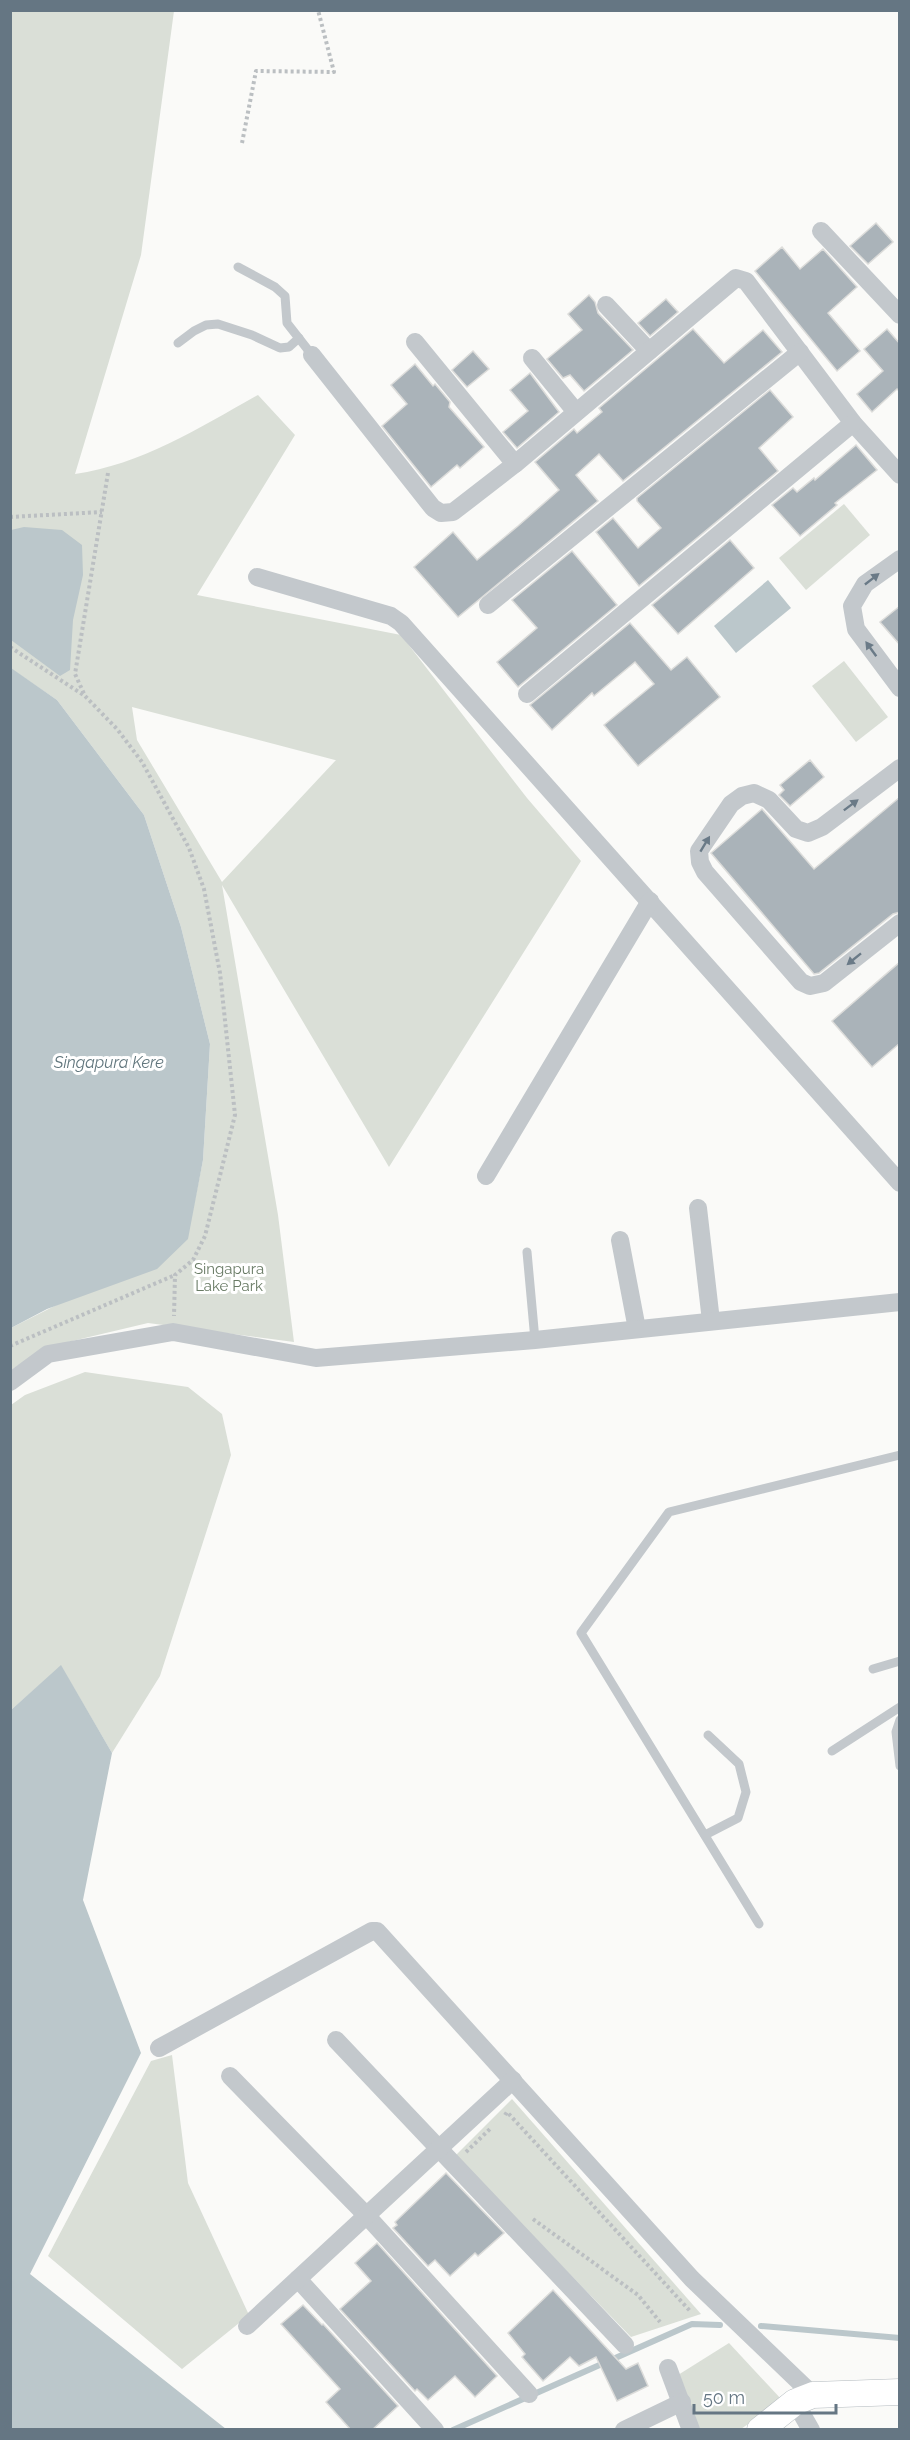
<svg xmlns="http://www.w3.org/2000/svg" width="910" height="2440" viewBox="0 0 910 2440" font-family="Raleway,sans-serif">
<rect width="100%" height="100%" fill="#fafaf8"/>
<!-- green -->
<g fill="#dadfd7" fill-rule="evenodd">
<path d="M 11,11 L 174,11 L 141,255 L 75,474 C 141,465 201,427 258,395 L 295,435 L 197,595 L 401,635 L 527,798 L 581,861 L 389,1167 L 222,885 L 278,1215 L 294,1342 L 148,1323 L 47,1347 L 11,1370 L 11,1328 L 187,1239 L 203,1160 L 210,1044 L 181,927 L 144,815 L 57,700 L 10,668 ZM 132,707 L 335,760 L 336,760 L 222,882 L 137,740 Z"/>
<polygon points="844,504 870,535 806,590 779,558"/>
<polygon points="844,661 888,717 856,742 812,686"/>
<polygon points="85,1372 188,1387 222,1414 231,1455 160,1676 112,1753 61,1666 11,1710 11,1405 25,1395"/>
<polygon points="172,2055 188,2183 249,2315 182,2369 48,2256 151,2061"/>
<polygon points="512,2099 701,2314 631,2337 455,2156"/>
<polygon points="729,2343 782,2400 741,2429 699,2429 678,2375"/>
</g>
<!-- water -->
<g fill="#bbc7cb">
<polygon points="24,527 62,530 82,545 83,575 73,620 70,670 60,676 11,640 11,530"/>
<polygon points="768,580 791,608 736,653 714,626"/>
<polygon points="11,668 57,700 144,815 181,927 210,1044 203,1160 188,1239 157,1269 47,1309 11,1328"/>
<polygon points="61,1665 112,1753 83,1900 141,2053 30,2274 226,2429 11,2429 11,1710"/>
</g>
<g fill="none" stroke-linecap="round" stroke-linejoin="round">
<!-- stream -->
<g stroke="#bbc7cb" stroke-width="6">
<polyline points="761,2326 900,2338"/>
<polyline points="453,2430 692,2324 720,2325"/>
</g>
</g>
<!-- building -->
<g fill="#aab3b9" stroke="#dcdcda" stroke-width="1.5">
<polygon points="876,223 893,242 868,264 850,246"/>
<polygon points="782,247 800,269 823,249 857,287 828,313 860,351 837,371 755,271"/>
<polygon points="589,295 595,302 598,313 633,350 584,391 570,375 563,378 547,359 582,330 568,314"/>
<polygon points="666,299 678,312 650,336 638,323"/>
<polygon points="693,329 724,363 763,330 782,352 623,481 599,454 576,475 598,501 458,617 414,567 453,532 477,560 518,526 559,490 535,462 574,429 577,433 602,412 599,408"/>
<polygon points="887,329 900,344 900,392 897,389 872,412 857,394 883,371 864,349"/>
<polygon points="473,351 489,369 467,387 452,370"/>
<polygon points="415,364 433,386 435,384 450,402 449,407 484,447 460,468 457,465 431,487 382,426 407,404 391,385"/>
<polygon points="530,373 559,412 517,448 503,432 528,411 510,390"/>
<polygon points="770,390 793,417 759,448 778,471 639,586 596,532 613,518 638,548 661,528 637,501 637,498"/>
<polygon points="856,445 877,470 835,503 837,505 800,536 772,505 793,488 797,492 814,478 815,480"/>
<polygon points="730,540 754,568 678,634 652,605"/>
<polygon points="572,551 617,605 518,687 497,662 537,628 512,600"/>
<polygon points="900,606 900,645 880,622"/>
<polygon points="630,623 671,670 687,657 720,697 638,766 604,725 654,684 635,662 594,696 592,693 552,730 530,705"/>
<polygon points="810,760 824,777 790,806 779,795 784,790 780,785"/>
<polygon points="900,797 900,912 893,914 819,973 814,974 711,853 762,809 814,869"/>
<polygon points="900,962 900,1043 872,1067 832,1021"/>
<polygon points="446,2173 504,2233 478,2256 475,2253 450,2276 435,2260 428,2266 393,2228 397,2225 395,2222"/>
<polygon points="377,2243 497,2376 475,2397 455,2376 428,2400 417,2389 415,2391 340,2309 371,2281 355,2263"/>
<polygon points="553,2290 626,2369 638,2363 648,2386 617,2401 596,2357 579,2366 570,2357 543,2381 522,2357 525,2354 508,2333"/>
<polygon points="303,2305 322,2325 323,2324 398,2406 372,2430 351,2430 326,2402 340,2389 281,2324"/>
</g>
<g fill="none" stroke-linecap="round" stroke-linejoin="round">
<!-- secondary casing -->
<g stroke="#b3babf" stroke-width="27">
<polyline id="secondary" points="760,2430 795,2402 813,2395 900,2392"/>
</g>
<!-- path -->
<g stroke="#bbbfc2" stroke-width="4" stroke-dasharray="3 3" stroke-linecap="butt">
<polyline points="242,143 256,71 334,72 318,10"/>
<polyline points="108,473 75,674 85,696 117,729 142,762 189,848 204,889 220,973 235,1115 205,1236 193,1260 175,1275 174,1316"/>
<polyline points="10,517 102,512"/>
<polyline points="10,647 85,696"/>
<polyline points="10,1346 175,1275"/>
<polyline points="505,2115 507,2112 691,2312"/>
<polyline points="466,2152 491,2128"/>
<polyline points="533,2219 638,2295 660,2322"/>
</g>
<!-- lane -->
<g stroke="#c3c8cc" stroke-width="9">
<polyline points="238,267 275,287 285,296 287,323 312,355"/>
<polyline points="178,343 194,331 206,325 218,324 252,335 280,348 289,347 299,338"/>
<polyline points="527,1252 535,1340"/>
<polyline points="873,1669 900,1661"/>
<polyline points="900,1720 896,1732 900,1766"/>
<polyline points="832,1751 900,1707"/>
<polyline points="705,1835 738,1818 746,1792 739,1764 708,1735"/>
<polyline points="759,1924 581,1633 669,1512 900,1455"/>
</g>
<!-- street -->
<g stroke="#c3c8cc" stroke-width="18">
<polyline points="821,231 900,315"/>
<polyline points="606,305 649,351"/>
<polyline points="415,342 515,464"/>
<polyline points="312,355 433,508 441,513 453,512 515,464 736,278 746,281 853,423 900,475"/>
<polyline points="532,358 576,412"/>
<polyline points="900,559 865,584 852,606 856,629 900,688"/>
<polyline points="257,577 391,616 401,623 900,1183"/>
<polyline points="488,605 800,352"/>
<polyline points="527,694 853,423"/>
<polyline points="900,768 822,827 808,833 796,829 769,800 754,793 742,796 731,804 699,851 700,862 705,872 801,982 810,986 824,983 900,923"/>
<polyline points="486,1176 650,901"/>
<polyline points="698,1208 711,1321"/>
<polyline points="620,1240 637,1329"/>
<polyline points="10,1382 48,1354 173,1332 316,1358 535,1340 900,1302"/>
<polyline points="336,2040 625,2345"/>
<polyline points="159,2048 372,1931 377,1931 692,2279 813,2395"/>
<polyline points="230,2076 367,2216 529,2394"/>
<polyline points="298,2279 435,2430"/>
<polyline points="247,2326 513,2080"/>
<polyline points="668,2368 691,2430"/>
<polyline points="795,2402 811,2430"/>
<polyline points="624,2430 682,2402"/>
</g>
<!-- secondary -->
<use href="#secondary" stroke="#fff" stroke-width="26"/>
</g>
<!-- one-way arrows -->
<defs><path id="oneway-solid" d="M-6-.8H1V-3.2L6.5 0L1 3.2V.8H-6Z" transform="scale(1.5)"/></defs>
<g fill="#6a7a87">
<use href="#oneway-solid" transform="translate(872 579) rotate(-38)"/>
<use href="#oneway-solid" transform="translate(871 649) rotate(-126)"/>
<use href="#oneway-solid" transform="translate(851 805) rotate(-37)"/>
<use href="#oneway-solid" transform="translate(705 844) rotate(-59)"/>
<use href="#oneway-solid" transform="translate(854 959) rotate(141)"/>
</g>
<g text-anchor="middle" stroke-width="6" stroke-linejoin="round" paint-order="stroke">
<!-- park labels -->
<g font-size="15" fill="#687a64" stroke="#fff">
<text x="229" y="1274">Singapura<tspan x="229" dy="17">Lake Park</tspan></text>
</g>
<!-- water labels -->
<g font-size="16" font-style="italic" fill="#60757c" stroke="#fff">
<text x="109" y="1068">Singapura Kere</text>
</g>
</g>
<!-- border -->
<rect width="910" height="2440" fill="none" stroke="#657683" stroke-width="24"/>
<!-- scale -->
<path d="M694 2404v9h142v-9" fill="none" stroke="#657683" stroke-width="3"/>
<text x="703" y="2404" font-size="18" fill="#657683" stroke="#ffffff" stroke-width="4.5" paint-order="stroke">50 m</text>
</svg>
